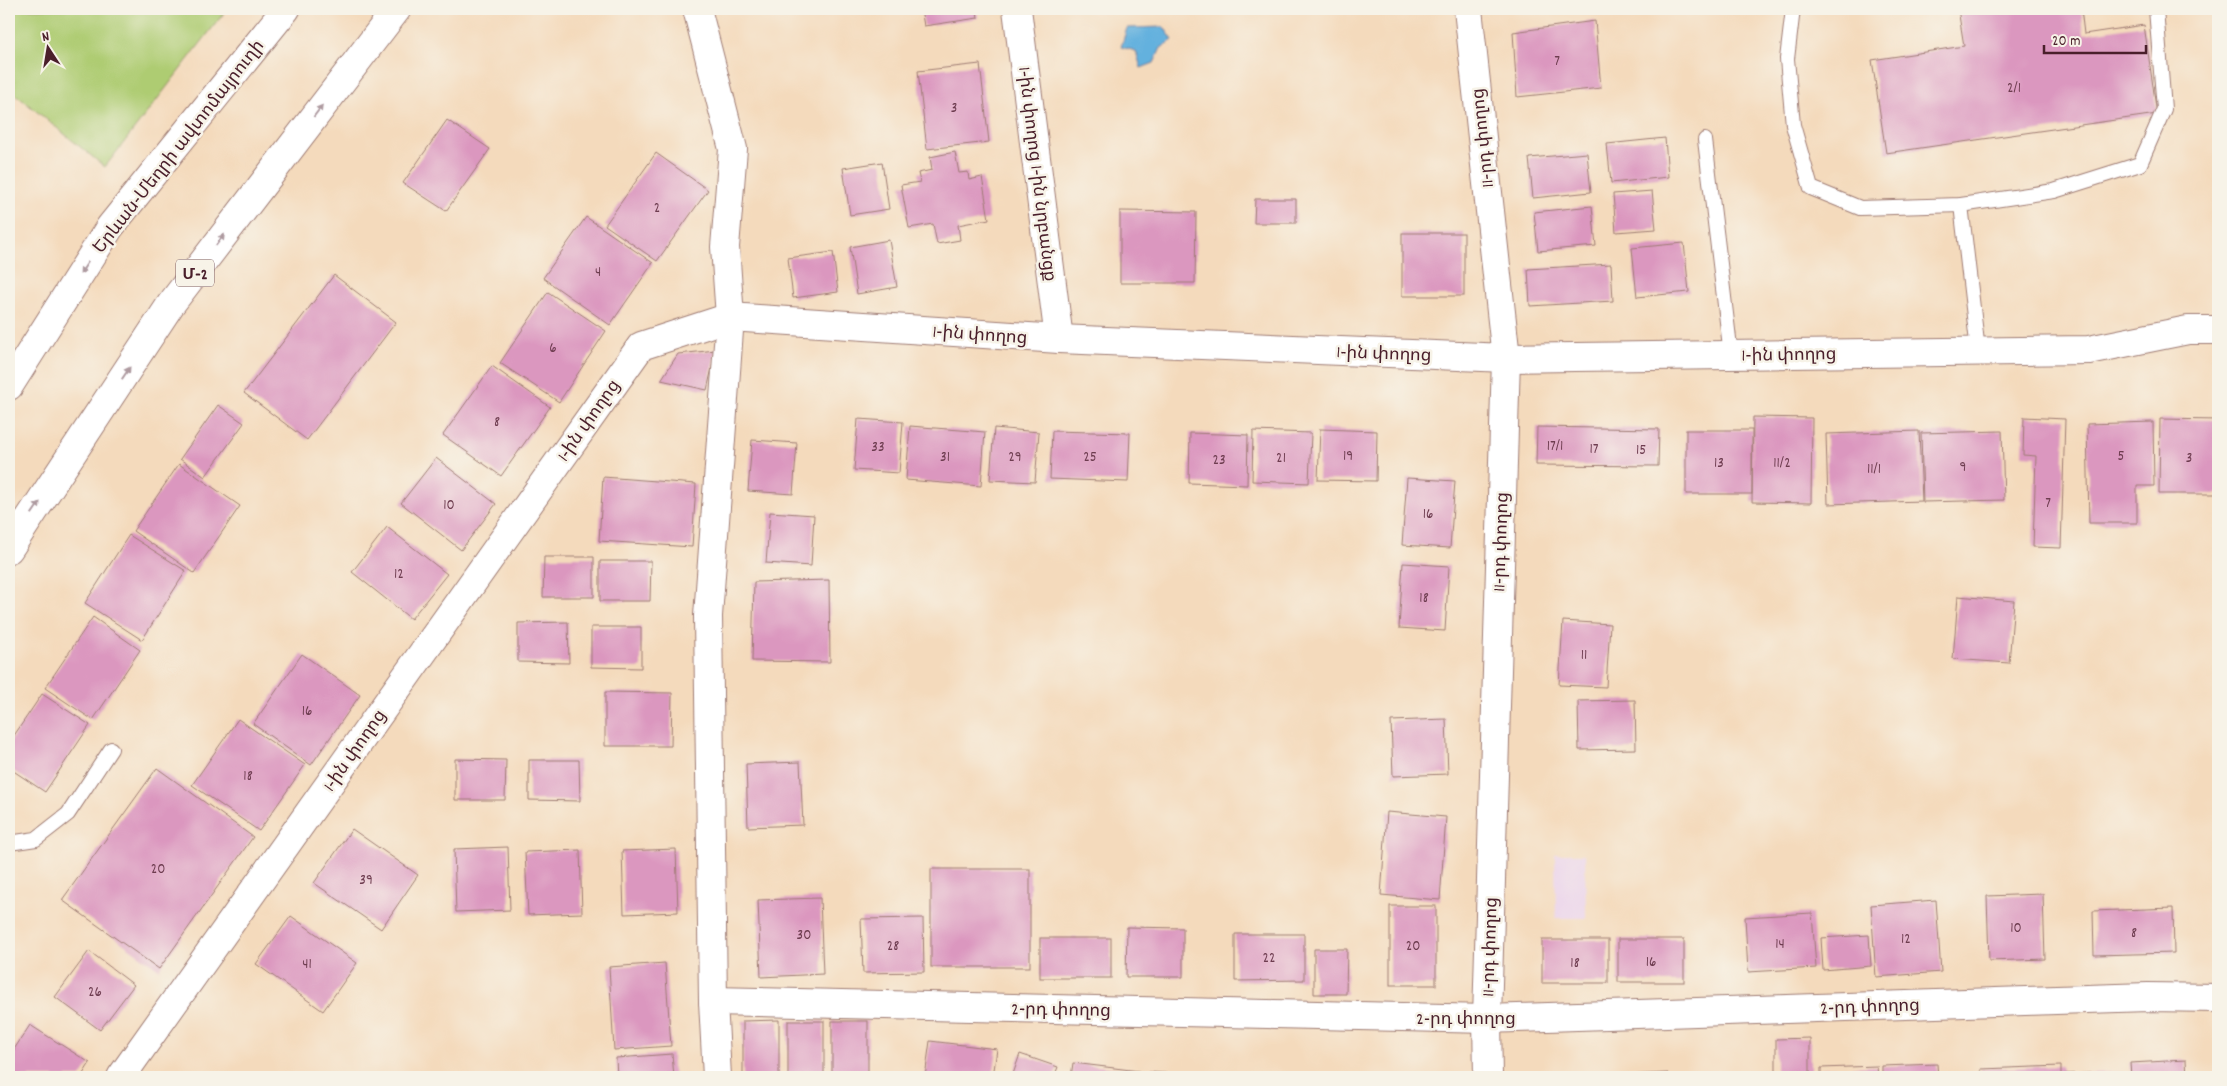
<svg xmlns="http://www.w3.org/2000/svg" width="2227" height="1086" viewBox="0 0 2227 1086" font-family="Dekko,'Noto Sans Armenian',sans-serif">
<rect width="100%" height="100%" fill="#f7f3e8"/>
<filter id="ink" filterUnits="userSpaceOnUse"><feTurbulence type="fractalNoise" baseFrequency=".02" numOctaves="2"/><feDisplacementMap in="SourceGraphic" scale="10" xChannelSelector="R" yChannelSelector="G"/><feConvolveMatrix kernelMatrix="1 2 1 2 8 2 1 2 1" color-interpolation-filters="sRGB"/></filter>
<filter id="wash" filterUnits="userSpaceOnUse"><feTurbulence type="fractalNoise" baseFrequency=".0096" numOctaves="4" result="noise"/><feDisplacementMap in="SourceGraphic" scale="20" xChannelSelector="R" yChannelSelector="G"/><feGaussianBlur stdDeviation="1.12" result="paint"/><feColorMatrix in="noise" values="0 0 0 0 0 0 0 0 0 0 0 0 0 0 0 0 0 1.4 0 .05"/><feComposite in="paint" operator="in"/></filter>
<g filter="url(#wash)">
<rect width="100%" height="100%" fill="#f4dabc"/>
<!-- built -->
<polygon fill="#ead1ec" points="1555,854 1585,854 1586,918 1556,918"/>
<!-- green -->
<polygon fill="#aecc72" stroke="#7c764e" points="9,9 227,9 105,167 9,89"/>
<!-- water -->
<polygon fill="#64b1de" stroke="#576884" points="1164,27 1173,40 1161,48 1154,63 1141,68 1136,51 1121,47 1127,28"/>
<g id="blocks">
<!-- building -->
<g fill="#db97bf">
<polygon points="921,9 977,9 978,18 924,26"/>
<polygon points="1958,9 2081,9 2084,34 2144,25 2157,114 1886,153 1872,60 1964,46"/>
<polygon points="1595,21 1601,88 1517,97 1513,32"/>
<polygon points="980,64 989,142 927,149 918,71"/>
<polygon points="447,120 490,149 446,211 403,183"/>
<polygon points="1665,138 1668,177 1611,183 1607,144"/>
<polygon points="955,152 959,173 968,172 969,180 982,177 989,219 958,225 960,240 937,244 933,224 909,228 901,185 920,182 918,173 932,170 930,157"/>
<polygon points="656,153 708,190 657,261 605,225"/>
<polygon points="1587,153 1591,192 1533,198 1529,158"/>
<polygon points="882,162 889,209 850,215 843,168"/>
<polygon points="1652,191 1656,229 1616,232 1613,194"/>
<polygon points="1255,199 1296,199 1296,223 1254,223"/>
<polygon points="1592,206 1596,246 1538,251 1534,212"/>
<polygon points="1120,211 1196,212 1195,283 1120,283"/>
<polygon points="586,217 653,263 610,325 543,278"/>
<rect x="1402" y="233" width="62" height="63"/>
<polygon points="889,240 897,287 857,294 850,247"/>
<polygon points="1684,243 1689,292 1637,297 1632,248"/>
<polygon points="833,252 838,292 793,298 788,258"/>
<polygon points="1611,264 1613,301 1530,306 1528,269"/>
<polygon points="334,275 396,322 307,440 244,393"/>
<polygon points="548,292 606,331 559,402 500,363"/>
<polygon points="716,350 707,390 661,380 678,354"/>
<polygon points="492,366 550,407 501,476 443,435"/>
<polygon points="218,405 244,423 205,477 180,459"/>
<polygon points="1753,417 1812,418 1811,503 1752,502"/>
<polygon points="2024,417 2065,419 2061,548 2033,547 2036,456 2023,455"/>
<polygon points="858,419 903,422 899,473 854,470"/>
<polygon points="2160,419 2218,420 2218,494 2159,494"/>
<polygon points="2153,422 2154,486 2137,486 2137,523 2089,523 2087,424"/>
<polygon points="910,426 985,432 981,486 906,480"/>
<polygon points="1537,427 1659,429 1658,466 1536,465"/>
<polygon points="994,428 1039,432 1035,482 990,480"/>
<polygon points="1320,429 1377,431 1376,481 1318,480"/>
<rect x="1686" y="430" width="66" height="64"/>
<polygon points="1052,431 1130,433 1128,482 1050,479"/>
<polygon points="1253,431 1311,433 1309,483 1252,481"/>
<polygon points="1919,431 1922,501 1828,504 1826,434"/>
<polygon points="2002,431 2004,500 1923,502 1921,433"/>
<polygon points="1190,433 1248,435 1247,485 1189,483"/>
<polygon points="752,440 797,443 793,494 748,491"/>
<polygon points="436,458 496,504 461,550 401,503"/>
<polygon points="179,464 240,506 194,573 133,531"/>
<polygon points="603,477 696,484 692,547 599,541"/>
<polygon points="1407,478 1455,481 1450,548 1402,545"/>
<polygon points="770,512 814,515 811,566 766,563"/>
<polygon points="387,527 447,574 411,619 352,572"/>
<polygon points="129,535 186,571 142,640 85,603"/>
<polygon points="544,557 594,557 594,597 543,597"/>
<polygon points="600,561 651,561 650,601 600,601"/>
<polygon points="1403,563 1449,566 1445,631 1399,628"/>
<polygon points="829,580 830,662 752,661 754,582"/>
<polygon points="1958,596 2014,601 2009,663 1953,659"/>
<polygon points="93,617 140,650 93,720 45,688"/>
<polygon points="1563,621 1610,624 1606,687 1559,685"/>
<polygon points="568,622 569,663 518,662 518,623"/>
<polygon points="591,627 641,627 641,668 591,667"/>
<polygon points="302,654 360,695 311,765 253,724"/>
<polygon points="605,692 672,693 671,746 605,746"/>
<polygon points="42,694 90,725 45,792 9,768 9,743"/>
<polygon points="1635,700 1636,749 1579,750 1578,701"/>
<polygon points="238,719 305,765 259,831 192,785"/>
<polygon points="1446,719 1448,774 1393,776 1391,721"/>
<polygon points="455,759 506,760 505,800 455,800"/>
<polygon points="529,760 579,760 580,801 529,800"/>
<polygon points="800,762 803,825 748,827 746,764"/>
<polygon points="157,768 253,837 159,969 62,900"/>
<polygon points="1387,812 1446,817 1440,900 1381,895"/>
<polygon points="352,829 418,875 381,929 314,883"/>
<polygon points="508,847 510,910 456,912 454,849"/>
<polygon points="676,849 678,912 624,914 622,851"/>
<polygon points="580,850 582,913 528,915 525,852"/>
<rect x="931" y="869" width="99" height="98"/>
<polygon points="2043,894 2045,959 1989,961 1987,896"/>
<polygon points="820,898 823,974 761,977 758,900"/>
<polygon points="1936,900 1941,972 1876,977 1871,905"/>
<rect x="1390" y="906" width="46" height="79"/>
<polygon points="2173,908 2174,953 2094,955 2093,911"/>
<polygon points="1812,913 1816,968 1748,972 1745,917"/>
<polygon points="291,916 357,963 323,1011 256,964"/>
<polygon points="923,918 924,972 863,973 861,919"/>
<polygon points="1127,927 1183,928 1183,977 1126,977"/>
<polygon points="1235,934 1304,934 1304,980 1235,981"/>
<polygon points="1869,935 1871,966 1823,970 1821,938"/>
<rect x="1040" y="938" width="71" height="40"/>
<rect x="1618" y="939" width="66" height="43"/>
<rect x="1542" y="940" width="66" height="43"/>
<polygon points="1314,949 1347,949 1346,994 1314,994"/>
<polygon points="89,951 134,985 100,1030 55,997"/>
<polygon points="665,963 671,1046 614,1050 609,967"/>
<polygon points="779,1020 779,1077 743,1077 743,1021"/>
<rect x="788" y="1021" width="36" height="56"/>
<rect x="832" y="1021" width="36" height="56"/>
<polygon points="30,1025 90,1063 81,1077 13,1077 9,1075 9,1057"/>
<polygon points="1810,1038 1810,1077 1776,1077 1776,1039"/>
<polygon points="930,1041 997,1049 993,1077 925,1077"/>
<polygon points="672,1054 674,1077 617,1077 616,1058"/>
<polygon points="1020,1054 1058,1067 1054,1077 1012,1077"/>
<polygon points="2186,1060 2187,1077 2131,1077 2130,1063"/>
<polygon points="1073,1063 1139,1071 1138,1077 1071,1077"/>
<polygon points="1937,1064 1938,1077 1882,1077 1882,1066"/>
<polygon points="1877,1066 1878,1077 1821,1077 1821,1068"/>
<polygon points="2061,1066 2061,1077 1981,1077 1981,1069"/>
<polygon points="1149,1072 1208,1076 1208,1077 1149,1077"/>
<polygon points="2120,1072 2120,1077 2064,1077 2064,1074"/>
<polygon points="1668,1073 1668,1077 1603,1077 1603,1076"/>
<polygon points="1769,1075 1769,1077 1732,1077 1732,1076"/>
</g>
</g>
</g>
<g filter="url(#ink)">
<use href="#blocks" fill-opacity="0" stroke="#9f7c74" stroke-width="1"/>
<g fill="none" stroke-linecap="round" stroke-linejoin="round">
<!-- service casing -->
<g stroke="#9f7c74" stroke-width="16">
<g id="service">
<polyline points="1793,9 1787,59 1793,125 1811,188 1860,208 1961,205 2054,191 2140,164 2164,109 2156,9"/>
<polyline points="1705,140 1731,355"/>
<polyline points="1961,205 1978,351"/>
<polyline points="9,843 36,839 68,814 111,749"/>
</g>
</g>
<!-- minor casing -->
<g stroke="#9f7c74" stroke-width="30">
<g id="minor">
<polyline points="697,9 733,149 725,247 730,317 708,616 713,1001 717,1077"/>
<polyline points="1017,9 1059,339"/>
<polyline points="1468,9 1506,358 1487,1019 1488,1077"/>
<polyline points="713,1001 1487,1019 2148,997 2218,998"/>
<polyline points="121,1077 641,346 730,317 1059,339 1506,358 2089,350 2188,330 2218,330"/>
</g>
</g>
<!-- trunk casing -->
<g stroke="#9f7c74" stroke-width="30">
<g id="trunk">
<polyline points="9,386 110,227 286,9"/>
<polyline points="9,549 171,304 397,9"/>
</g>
</g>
<!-- service -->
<use href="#service" stroke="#fff" stroke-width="14"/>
<!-- minor -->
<use href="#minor" stroke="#fff" stroke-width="28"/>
<!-- trunk -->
<use href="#trunk" stroke="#fff" stroke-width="28"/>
</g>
<!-- one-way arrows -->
<defs><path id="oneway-solid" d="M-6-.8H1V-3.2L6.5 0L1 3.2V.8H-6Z" transform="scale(1.25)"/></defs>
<g fill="#ae9aa0">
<use href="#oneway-solid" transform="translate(318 111) rotate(-53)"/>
<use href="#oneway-solid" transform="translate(220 240) rotate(-53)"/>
<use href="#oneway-solid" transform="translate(84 268) rotate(123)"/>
<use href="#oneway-solid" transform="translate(126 373) rotate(-56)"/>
<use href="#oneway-solid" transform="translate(36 508) rotate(-56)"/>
</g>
</g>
<g text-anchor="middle" stroke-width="5" stroke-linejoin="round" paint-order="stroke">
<!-- number labels -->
<g font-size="15" fill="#6e3d50">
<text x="1557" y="65">7</text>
<text x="2014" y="92">2/1</text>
<text x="954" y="112">3</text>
<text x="657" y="212">2</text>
<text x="598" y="276">4</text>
<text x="553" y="352">6</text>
<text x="497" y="426">8</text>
<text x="1555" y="450">17/1</text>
<text x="878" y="451">33</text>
<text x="1594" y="453">17</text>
<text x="1641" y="454">15</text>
<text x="1348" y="460">19</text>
<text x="2121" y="460">5</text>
<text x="945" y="461">31</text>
<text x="1015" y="461">29</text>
<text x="1090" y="461">25</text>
<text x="1281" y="462">21</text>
<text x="2189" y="462">3</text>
<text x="1219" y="464">23</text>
<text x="1719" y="467">13</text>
<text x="1782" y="467">11/2</text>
<text x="1963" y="471">9</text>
<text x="1874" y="473">11/1</text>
<text x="2048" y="507">7</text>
<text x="449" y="509">10</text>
<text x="1428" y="518">16</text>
<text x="399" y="578">12</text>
<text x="1424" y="602">18</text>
<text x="1584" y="659">11</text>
<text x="307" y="715">16</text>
<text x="248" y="780">18</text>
<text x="158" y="873">20</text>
<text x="366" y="884">39</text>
<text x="2016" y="932">10</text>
<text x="2134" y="937">8</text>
<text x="804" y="939">30</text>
<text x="1906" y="943">12</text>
<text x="1780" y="948">14</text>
<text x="893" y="950">28</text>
<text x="1413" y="950">20</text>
<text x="1269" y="962">22</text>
<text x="1651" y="966">16</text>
<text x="1575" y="967">18</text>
<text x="307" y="968">41</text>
<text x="95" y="996">26</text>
</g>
<!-- shield labels -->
<rect fill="#f7f3e8" stroke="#7e5f64" stroke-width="1" x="176" y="259.5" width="38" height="27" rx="4"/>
<g font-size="16" font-weight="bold" fill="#4a1f2b">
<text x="195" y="279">Մ-2</text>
</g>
<!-- street labels -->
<g font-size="18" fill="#4a1f2b" stroke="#f7f3e8">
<text transform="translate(1482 138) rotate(-96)" y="6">11-րդ փողոց</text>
<text transform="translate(178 146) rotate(-52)" y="6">Երևան-Մեղրի ավտոմայրուղի</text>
<text transform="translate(1038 174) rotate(83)" y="6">1-ին փողոց 1-ին նրբանցք</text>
<text transform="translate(980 334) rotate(4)" y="6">1-ին փողոց</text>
<text transform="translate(1384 353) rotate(2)" y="6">1-ին փողոց</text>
<text transform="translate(1789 354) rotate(-1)" y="6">1-ին փողոց</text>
<text transform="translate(588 420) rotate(-55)" y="6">1-ին փողոց</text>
<text transform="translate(1500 542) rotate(-88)" y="6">11-րդ փողոց</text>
<text transform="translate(354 750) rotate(-55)" y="6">1-ին փողոց</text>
<text transform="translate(1489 947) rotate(-88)" y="6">11-րդ փողոց</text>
<text transform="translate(1870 1006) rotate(-2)" y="6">2-րդ փողոց</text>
<text transform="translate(1061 1009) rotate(1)" y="6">2-րդ փողոց</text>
<text x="1466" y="1024">2-րդ փողոց</text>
</g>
</g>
<!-- margin -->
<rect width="2227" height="1086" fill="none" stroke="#f7f3e8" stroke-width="30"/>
<!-- north arrow -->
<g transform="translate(48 48) rotate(348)" stroke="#f7f3e8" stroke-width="4" paint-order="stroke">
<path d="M0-4L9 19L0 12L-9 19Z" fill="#4a1f2b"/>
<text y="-8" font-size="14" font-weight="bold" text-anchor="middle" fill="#4a1f2b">N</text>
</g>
<!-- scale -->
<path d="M2044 45v8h102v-8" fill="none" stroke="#4a1f2b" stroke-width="2.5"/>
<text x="2052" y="45" font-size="15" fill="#4a1f2b" stroke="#f7f3e8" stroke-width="4" paint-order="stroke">20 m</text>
</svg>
